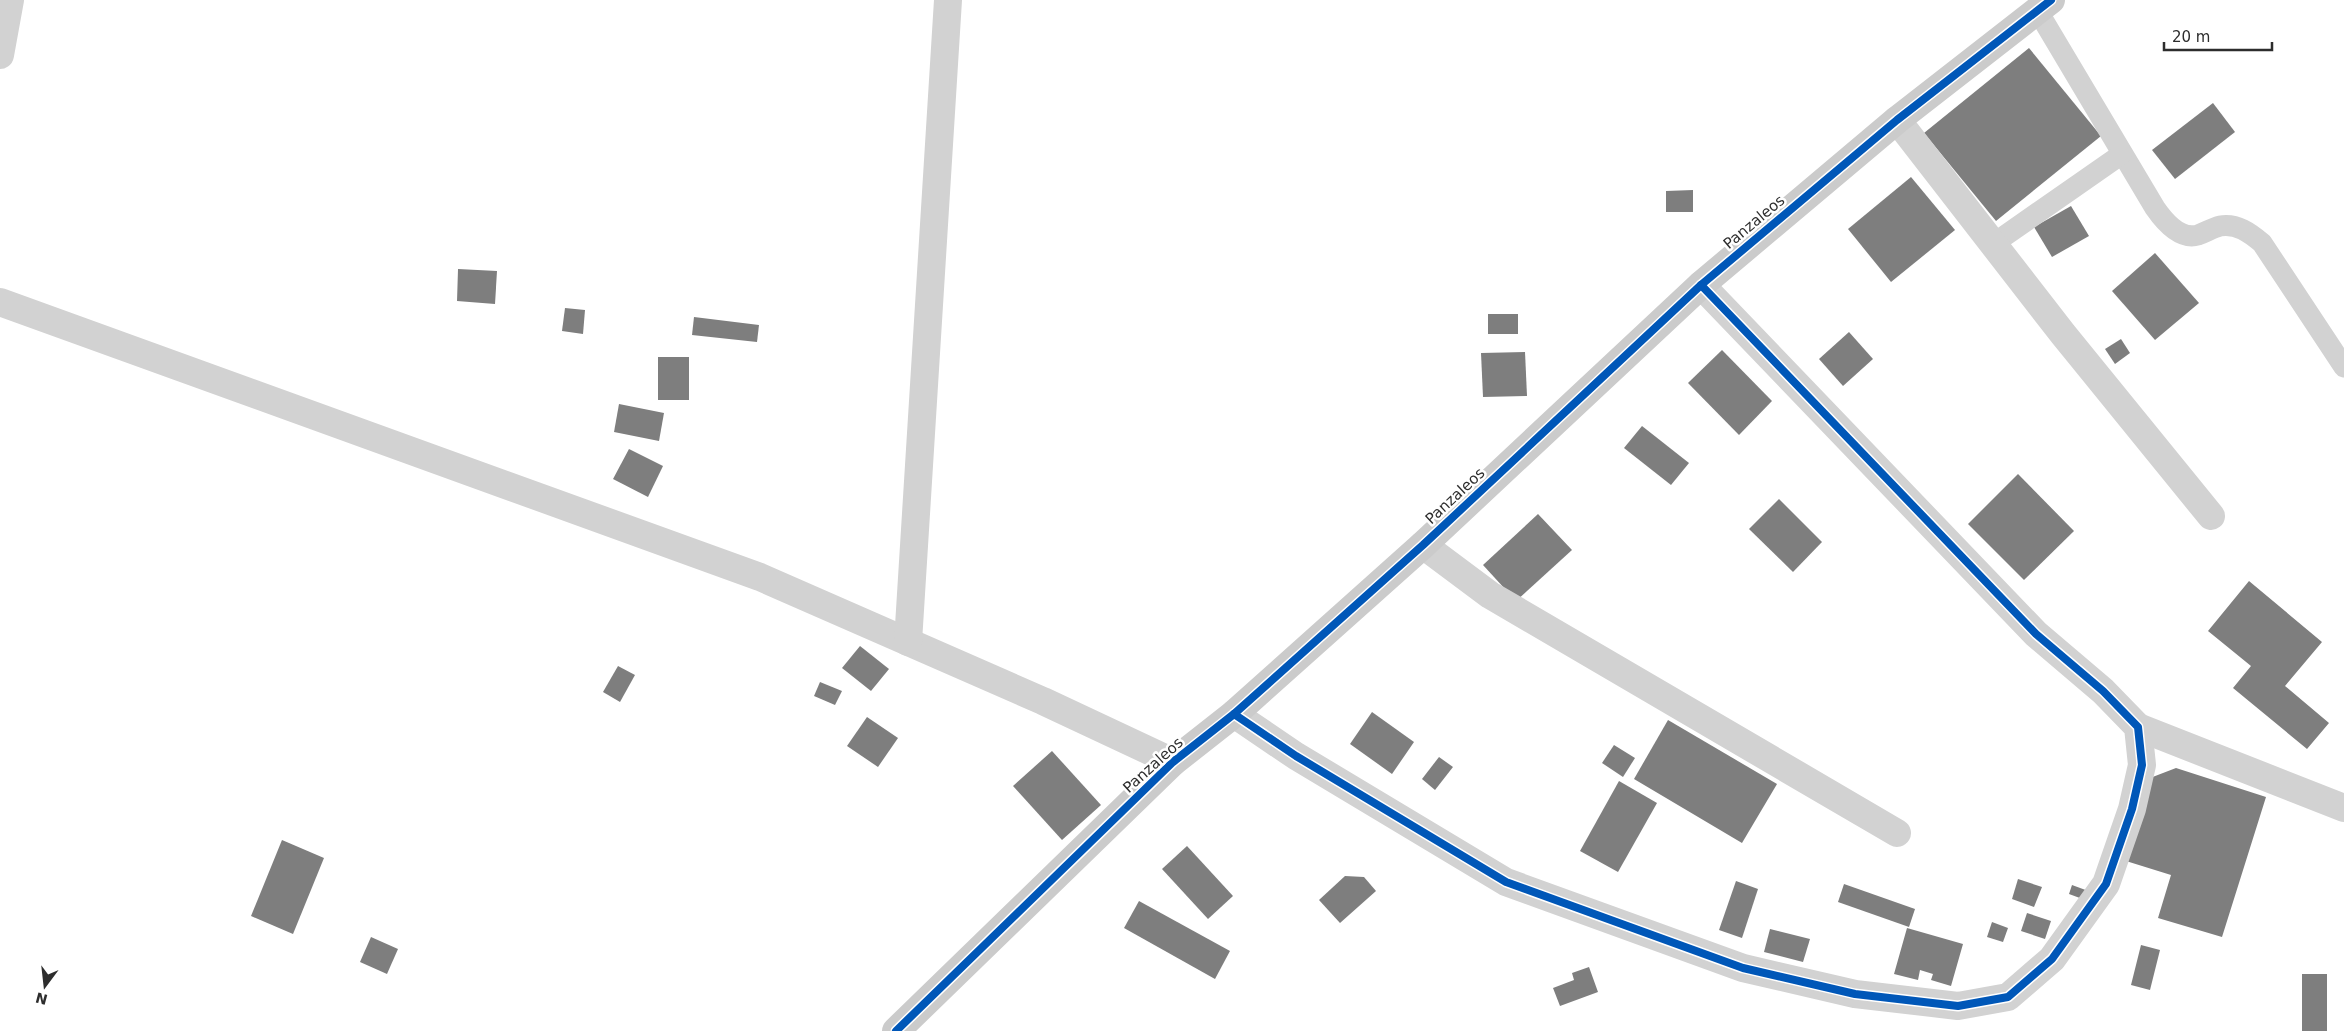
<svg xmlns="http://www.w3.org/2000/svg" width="2344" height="1031" viewBox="0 0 2344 1031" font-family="'DejaVu Sans',sans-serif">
<rect width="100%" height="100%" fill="#fff"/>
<!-- building -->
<g fill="#7e7e7e">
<path d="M 2029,48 L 2101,136 L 1996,221 L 1924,133 Z"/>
<path d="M 2213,103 L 2235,132 L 2175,179 L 2152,150 Z"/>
<path d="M 1911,177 L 1955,230 L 1891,282 L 1848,229 Z"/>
<path d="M 1693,190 L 1693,212 L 1666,212 L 1666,191 Z"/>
<path d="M 2071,206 L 2089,236 L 2052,257 L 2034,227 Z"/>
<path d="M 2155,253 L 2199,303 L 2155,340 L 2112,291 Z"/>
<path d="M 458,269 L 497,271 L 495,304 L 457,301 Z"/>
<path d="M 565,308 L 585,310 L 583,334 L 562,331 Z"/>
<rect x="1488" y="314" width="30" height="20"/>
<path d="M 694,317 L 759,325 L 757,342 L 692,335 Z"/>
<path d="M 1849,332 L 1873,359 L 1843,386 L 1819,359 Z"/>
<path d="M 2121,339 L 2130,353 L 2115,364 L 2105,349 Z"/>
<path d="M 1722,350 L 1772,401 L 1739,435 L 1688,383 Z"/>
<path d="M 1525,352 L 1527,396 L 1483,397 L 1481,353 Z"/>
<rect x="658" y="357" width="31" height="43"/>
<path d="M 619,404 L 664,413 L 659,441 L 614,432 Z"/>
<path d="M 1642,426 L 1689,463 L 1671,485 L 1624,448 Z"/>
<path d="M 629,449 L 663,466 L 648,497 L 613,479 Z"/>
<path d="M 2018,474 L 2074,531 L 2024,580 L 1968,524 Z"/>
<path d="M 1779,499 L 1822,542 L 1793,572 L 1749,529 Z"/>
<path d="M 1538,514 L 1572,550 L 1516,601 L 1483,565 Z"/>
<path d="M 2249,581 L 2322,642 L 2285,686 L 2329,723 L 2307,749 L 2233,688 L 2251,666 L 2208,631 Z"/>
<path d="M 860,646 L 889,669 L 871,691 L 842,668 Z"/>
<path d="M 618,666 L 635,675 L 620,702 L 603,692 Z"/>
<path d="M 820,682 L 842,691 L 835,705 L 814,696 Z"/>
<path d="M 1372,712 L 1414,742 L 1392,774 L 1350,744 Z"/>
<path d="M 867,717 L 898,738 L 878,767 L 847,746 Z"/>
<path d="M 1668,720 L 1777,784 L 1742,843 L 1634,779 Z"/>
<path d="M 1614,745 L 1635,758 L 1623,777 L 1602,763 Z"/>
<path d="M 1052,751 L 1101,805 L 1062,840 L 1013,786 Z"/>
<path d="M 1439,757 L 1453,767 L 1435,790 L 1422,779 Z"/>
<path d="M 2176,768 L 2266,797 L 2222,937 L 2158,918 L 2171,875 L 2126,861 L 2150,778 Z"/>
<path d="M 1619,781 L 1657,803 L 1618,872 L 1580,851 Z"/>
<path d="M 282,840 L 324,858 L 293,934 L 251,916 Z"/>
<path d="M 1187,846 L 1233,896 L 1208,919 L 1162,869 Z"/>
<path d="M 1345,876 L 1364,877 L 1376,891 L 1340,923 L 1319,900 Z"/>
<path d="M 2018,879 L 2042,887 L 2034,907 L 2012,899 Z"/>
<path d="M 1736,881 L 1758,889 L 1742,938 L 1719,930 Z"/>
<path d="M 1844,884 L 1915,909 L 1909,927 L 1838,902 Z"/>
<path d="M 2072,885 L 2091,892 L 2088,901 L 2069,894 Z"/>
<path d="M 1139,901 L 1230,951 L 1215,979 L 1124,928 Z"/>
<path d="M 2027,913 L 2051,921 L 2045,939 L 2021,931 Z"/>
<path d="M 1992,922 L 2008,928 L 2003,942 L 1987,937 Z"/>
<path d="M 1907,928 L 1963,944 L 1951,986 L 1931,980 L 1933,974 L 1920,970 L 1918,980 L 1894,974 Z"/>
<path d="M 1770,929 L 1810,939 L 1803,962 L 1764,952 Z"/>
<path d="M 371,937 L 398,949 L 387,974 L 360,962 Z"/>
<path d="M 2141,945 L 2160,950 L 2150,990 L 2131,985 Z"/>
<path d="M 1589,967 L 1598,992 L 1560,1006 L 1553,988 L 1574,980 L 1572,973 Z"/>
<rect x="2302" y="974" width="25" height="57"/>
</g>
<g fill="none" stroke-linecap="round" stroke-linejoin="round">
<!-- lane -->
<g stroke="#d2d2d2" stroke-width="21">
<path d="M 2037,10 L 2155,208 C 2164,221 2180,240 2198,235 C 2206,232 2213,228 2220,226 C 2237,223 2250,233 2262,243 L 2344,367"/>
<path d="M 1993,244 L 2122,154"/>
</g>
<!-- street -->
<g stroke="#d2d2d2" stroke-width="28">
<path d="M 0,55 L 10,0"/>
<path d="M 1897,120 L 2063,334 L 2211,516"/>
<path d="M 0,302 L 760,577 L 1043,701 L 1173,762"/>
<path d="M 1423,545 L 1490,595 L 1897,833"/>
<path d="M 908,642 L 948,0"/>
<path d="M 1234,714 L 1296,756 L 1506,882 L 1743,968 L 1855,994 L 1958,1006 L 2008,997 L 2052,959 L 2106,884 L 2132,809 L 2142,765 L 2138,727 L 2103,691 L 2036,634 L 1701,285"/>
<path d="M 2138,727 L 2344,808"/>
</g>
<!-- secondary -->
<path stroke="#cbcbcb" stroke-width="28" d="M 896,1031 L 1173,762 L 1234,714 L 1423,545 L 1701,285 L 1897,120 L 2051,0"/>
<!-- cycleway casing -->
<g stroke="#fff" stroke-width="11">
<g id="cycleway">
<path d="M 1234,714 L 1296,756 L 1506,882 L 1743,968 L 1855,994 L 1958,1006 L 2008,997 L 2052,959 L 2106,884 L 2132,809 L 2142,765 L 2138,727 L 2103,691 L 2036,634 L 1701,285"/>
<path d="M 896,1031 L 1173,762 L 1234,714 L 1423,545 L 1701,285 L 1897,120 L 2051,0"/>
</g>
</g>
<!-- cycleway -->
<use href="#cycleway" stroke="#0057b8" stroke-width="8"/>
</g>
<g text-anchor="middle" stroke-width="5" stroke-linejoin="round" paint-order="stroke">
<!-- street labels -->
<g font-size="15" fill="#2d2d2d" stroke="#fff">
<text transform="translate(1754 222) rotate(-40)" y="5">Panzaleos</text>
<text transform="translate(1455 496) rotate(-43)" y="5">Panzaleos</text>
<text transform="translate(1153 765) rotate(-42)" y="5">Panzaleos</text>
</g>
</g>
<!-- north arrow -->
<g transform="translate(45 986) rotate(195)" stroke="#ffffff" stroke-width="4" paint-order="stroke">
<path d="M0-4L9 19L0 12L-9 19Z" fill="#2d2d2d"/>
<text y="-8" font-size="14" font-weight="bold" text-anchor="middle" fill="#2d2d2d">N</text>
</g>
<!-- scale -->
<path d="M2164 42v8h108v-8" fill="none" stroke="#2d2d2d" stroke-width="2.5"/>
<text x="2172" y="42" font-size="15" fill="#2d2d2d" stroke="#ffffff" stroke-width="4" paint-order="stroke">20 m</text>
</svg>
